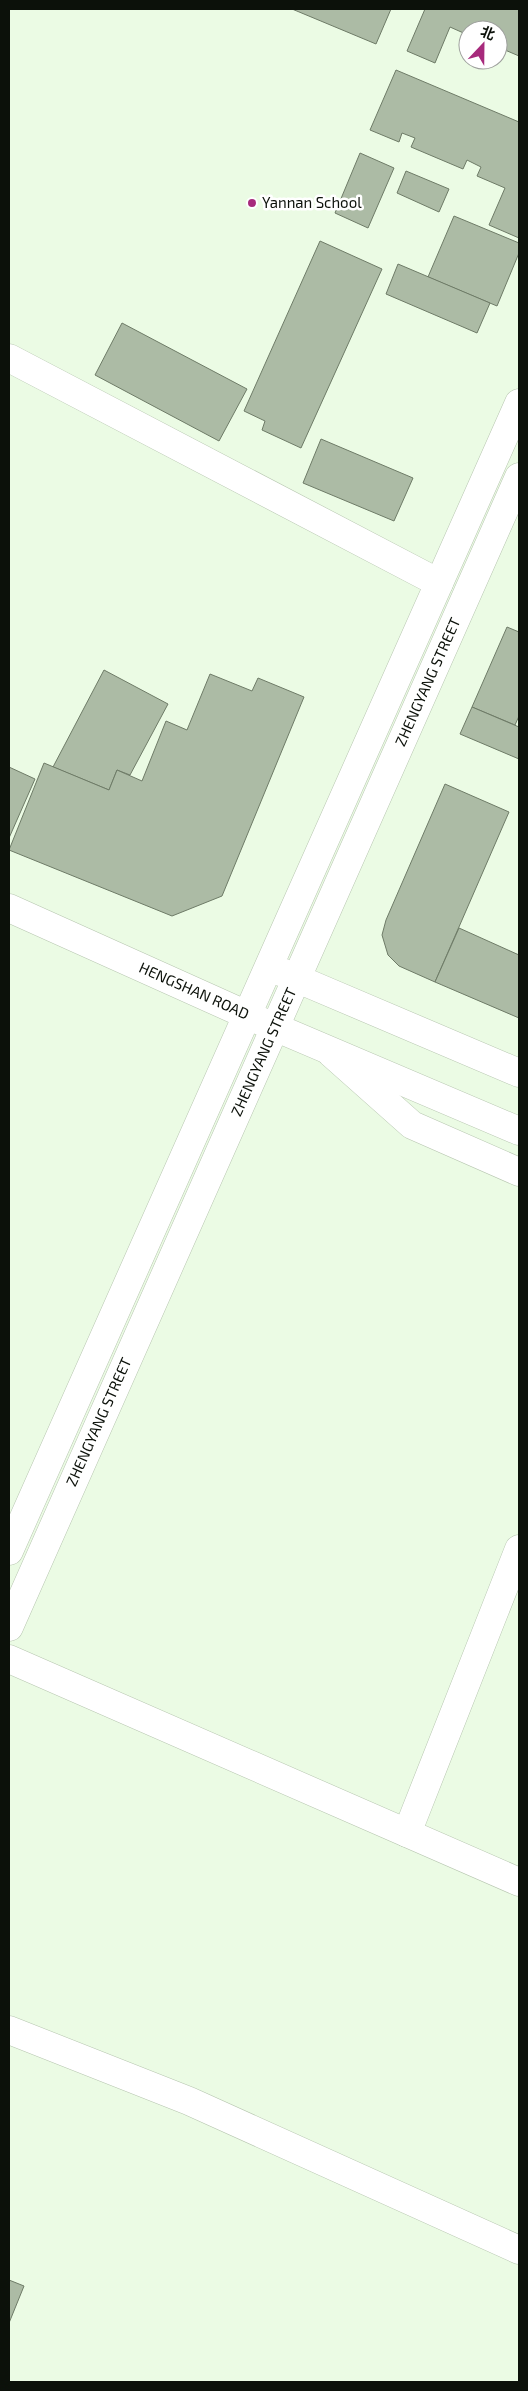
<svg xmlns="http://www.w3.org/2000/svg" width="528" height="2391" viewBox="0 0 528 2391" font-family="'Exo 2','Noto Sans SC',sans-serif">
<rect width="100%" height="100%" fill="#ebfbe4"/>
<!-- building -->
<g fill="#acbba5" stroke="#6e7b67">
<path d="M 292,9 L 391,9 L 376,44 Z"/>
<path d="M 425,9 L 519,9 L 519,56 L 498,47 L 498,30 L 468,30 L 468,35 L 450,27 L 435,63 L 407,51 Z"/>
<path d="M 396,70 L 519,122 L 519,238 L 489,225 L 505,188 L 477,176 L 481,167 L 467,160 L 463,169 L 411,147 L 415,138 L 402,133 L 399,142 L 370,130 Z"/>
<path d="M 360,153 L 394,168 L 368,228 L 335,213 Z"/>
<path d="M 406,171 L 449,189 L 439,212 L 397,193 Z"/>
<path d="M 454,216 L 519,243 L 519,253 L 497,306 L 428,277 Z"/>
<path d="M 320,241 L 382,269 L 301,448 L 262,430 L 265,421 L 244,411 Z"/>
<path d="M 398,264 L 490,303 L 477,333 L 386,294 Z"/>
<path d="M 122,323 L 247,389 L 219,441 L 95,375 Z"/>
<path d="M 321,439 L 413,478 L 394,521 L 303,483 Z"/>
<path d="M 507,627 L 519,632 L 519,716 L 515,725 L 472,707 Z"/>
<path d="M 104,670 L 168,704 L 130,775 L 117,770 L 109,790 L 53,767 Z"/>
<path d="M 210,674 L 252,691 L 258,678 L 304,697 L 222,896 L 172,916 L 9,850 L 44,763 L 109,790 L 117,770 L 142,781 L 166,721 L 187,730 Z"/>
<path d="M 472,707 L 519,727 L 519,759 L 460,734 Z"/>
<path d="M 9,767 L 35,779 L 9,838 Z"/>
<path d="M 445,784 L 509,812 L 435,982 L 399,966 L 388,955 L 382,935 L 386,920 Z"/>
<path d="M 459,928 L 519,955 L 519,1018 L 435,982 Z"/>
<path d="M 9,2280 L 24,2286 L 9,2323 Z"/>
</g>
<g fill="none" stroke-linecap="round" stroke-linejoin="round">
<!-- minor casing -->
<g stroke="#b7c6b0" stroke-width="29">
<g id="minor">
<path d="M 9,358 L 439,583"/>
<path d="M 331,1053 L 412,1125 L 519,1172"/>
<path d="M 407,1833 L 519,1549"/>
<path d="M 9,2030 L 189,2101 L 519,2250"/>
</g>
</g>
<!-- tertiary casing -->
<g stroke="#b7c6b0" stroke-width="29">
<g id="tertiary">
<path d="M 9,908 L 247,1015"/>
<path d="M 9,1659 L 519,1882"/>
</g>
</g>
<!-- secondary casing -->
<g stroke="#b7c6b0" stroke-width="29">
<g id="secondary">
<path d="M 279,971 L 519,1073"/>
<path d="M 258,1020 L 519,1131"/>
<path d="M 9,1551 L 519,403"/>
<path d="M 9,1627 L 519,477"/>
</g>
</g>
<!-- minor -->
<use href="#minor" stroke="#fff" stroke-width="28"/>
<!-- tertiary -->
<use href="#tertiary" stroke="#fff" stroke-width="28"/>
<!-- secondary -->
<use href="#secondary" stroke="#fff" stroke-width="28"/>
</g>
<!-- markers -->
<circle fill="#a72a7c" stroke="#fff" stroke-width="2" cx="252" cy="203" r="5"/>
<g text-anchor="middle" stroke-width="5" stroke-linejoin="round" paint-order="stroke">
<!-- poi labels -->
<g font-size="15" fill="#0c110a" stroke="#fff" text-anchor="start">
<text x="262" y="208">Yannan School</text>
</g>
<!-- street labels -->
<g font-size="15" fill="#0c110a" stroke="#fff">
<text transform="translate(428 682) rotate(-66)" y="5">ZHENGYANG STREET</text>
<text transform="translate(194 991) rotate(24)" y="5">HENGSHAN ROAD</text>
<text transform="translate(264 1052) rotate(-66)" y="5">ZHENGYANG STREET</text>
<text transform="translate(99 1422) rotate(-66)" y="5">ZHENGYANG STREET</text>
</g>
</g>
<!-- border -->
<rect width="528" height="2391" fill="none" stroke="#0c110a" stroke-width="20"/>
<!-- north arrow -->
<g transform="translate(483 45) rotate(22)"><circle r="24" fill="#ffffff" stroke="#9ea09d"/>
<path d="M0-4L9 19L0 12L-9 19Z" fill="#a72a7c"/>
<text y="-8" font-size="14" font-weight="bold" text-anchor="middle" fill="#0c110a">北</text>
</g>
</svg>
